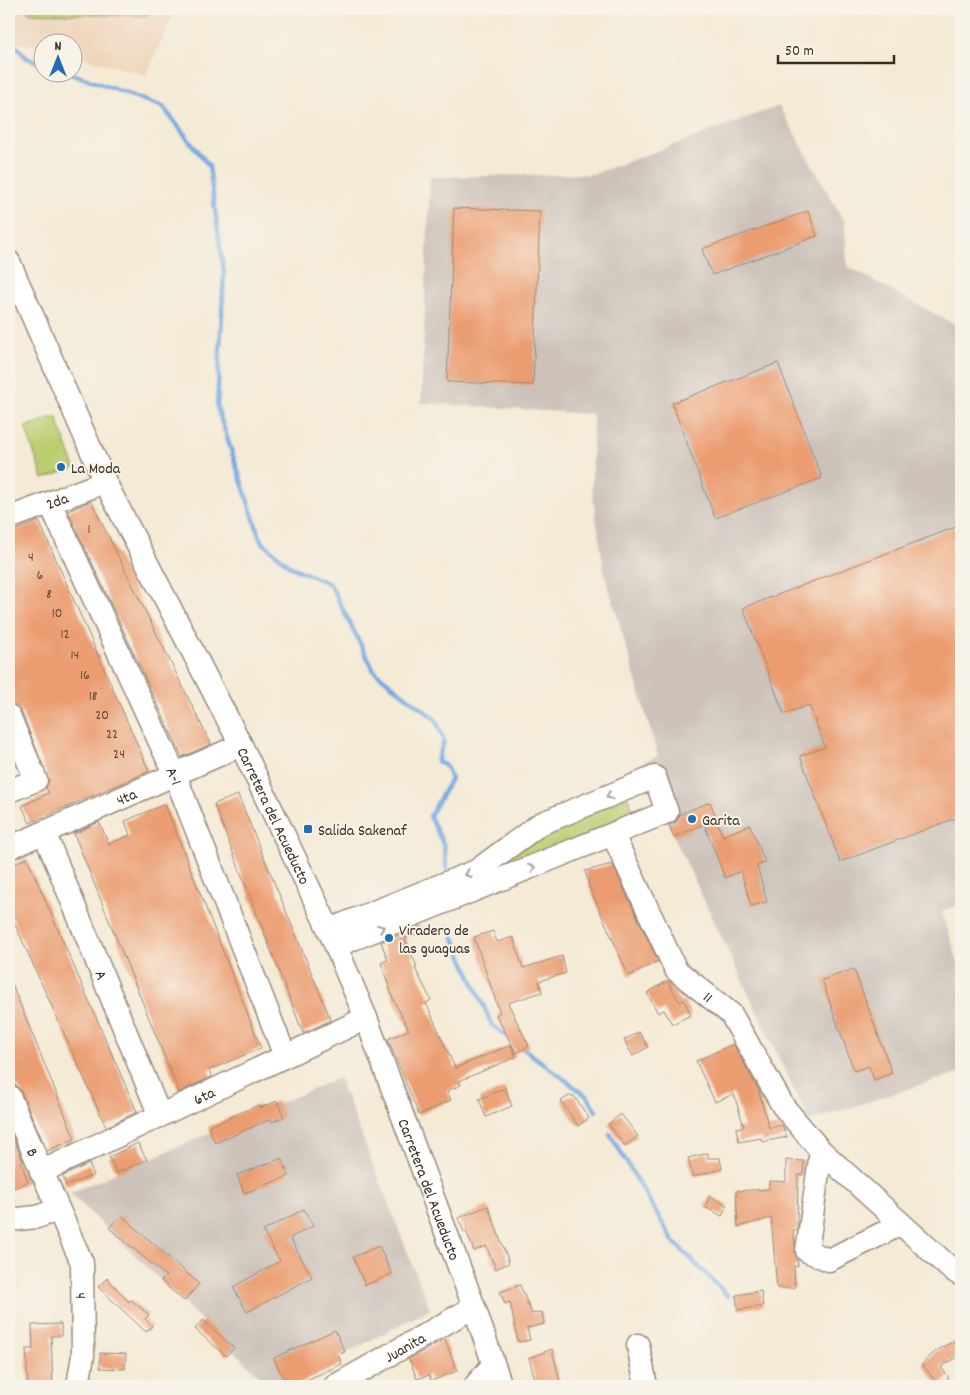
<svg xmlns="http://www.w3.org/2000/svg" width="970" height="1395" viewBox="0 0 970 1395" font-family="Dekko,sans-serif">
<rect width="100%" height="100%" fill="#f7f3e8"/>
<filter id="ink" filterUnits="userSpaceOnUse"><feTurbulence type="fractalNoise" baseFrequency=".02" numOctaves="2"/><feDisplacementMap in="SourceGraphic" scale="10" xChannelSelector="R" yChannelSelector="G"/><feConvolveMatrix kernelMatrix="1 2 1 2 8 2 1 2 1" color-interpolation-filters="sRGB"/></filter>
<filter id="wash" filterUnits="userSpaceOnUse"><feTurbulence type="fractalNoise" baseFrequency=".0096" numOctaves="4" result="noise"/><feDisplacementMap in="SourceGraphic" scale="20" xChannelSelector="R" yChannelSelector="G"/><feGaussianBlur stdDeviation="1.12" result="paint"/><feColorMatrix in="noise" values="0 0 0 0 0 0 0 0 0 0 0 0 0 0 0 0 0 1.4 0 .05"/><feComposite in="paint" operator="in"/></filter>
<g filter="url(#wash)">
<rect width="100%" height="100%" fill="#f4ead5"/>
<!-- built -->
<path fill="#eed6bb" d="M 9,9 L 176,9 L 146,75 L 73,55 L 72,42 L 42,42 L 42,48 L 23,43 L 9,44 Z"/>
<!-- industrial -->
<g fill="#ccc2b9">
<path d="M 779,106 L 845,223 L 847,266 L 961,328 L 961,904 L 942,912 L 961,972 L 961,1072 L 809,1121 L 674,837 L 643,762 L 658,756 L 604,571 L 592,490 L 593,414 L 421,403 L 430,177 L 594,174 Z"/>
<path d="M 339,1078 L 430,1309 L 284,1386 L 270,1386 L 70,1193 Z"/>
</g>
<!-- green -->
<g fill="#bccd6f" stroke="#7c7c46">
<path d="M 27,9 L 151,9 L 147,16 L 29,13 Z"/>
<path d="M 56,416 L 75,468 L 43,479 L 25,427 Z"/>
<path d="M 628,797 L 637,819 L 500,868 L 500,864 L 546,829 Z"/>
</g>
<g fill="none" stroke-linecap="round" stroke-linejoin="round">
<!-- stream -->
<g stroke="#76a8e2" stroke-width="4.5">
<path d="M 9,39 L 27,58 L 42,64"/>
<path d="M 67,72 L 163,107 L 209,166 L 224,273 L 217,407 L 261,541 L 291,567 L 330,584 L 374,671 L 436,720 L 444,741 L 437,761 L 446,766 L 451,779 L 430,816 L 444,846 L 447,869"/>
<path d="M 449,927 L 492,1025 L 512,1040"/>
<path d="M 520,1046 L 588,1097 L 596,1111"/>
<path d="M 610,1134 L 673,1241 L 728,1296"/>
</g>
</g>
<g id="blocks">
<!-- building -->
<g fill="#eb9d71">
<path d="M 454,208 L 540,211 L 533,385 L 447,382 Z"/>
<path d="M 808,211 L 817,236 L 712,275 L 702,249 Z"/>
<path d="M 778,363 L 822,478 L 715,518 L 672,403 Z"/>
<path d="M 91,501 L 211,744 L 182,757 L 68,511 Z"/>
<path d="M 39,521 L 149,771 L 30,823 L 22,806 L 49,793 L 46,788 L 49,781 L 21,711 L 9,701 L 9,533 Z"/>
<path d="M 961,525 L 961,816 L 840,862 L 800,756 L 825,747 L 809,705 L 784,714 L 743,608 Z"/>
<path d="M 238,795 L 331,1020 L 303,1033 L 214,804 Z"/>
<path d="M 710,802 L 723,836 L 750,825 L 765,862 L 757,866 L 767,902 L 751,906 L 741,871 L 725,878 L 704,824 L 674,837 L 669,825 L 677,821 L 680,814 Z"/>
<path d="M 165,804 L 261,1048 L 209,1070 L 212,1077 L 179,1092 L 74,834 L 99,822 L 109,844 L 130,835 L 125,821 Z"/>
<path d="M 27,858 L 137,1112 L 106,1127 L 9,911 L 9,866 Z"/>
<path d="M 612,864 L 658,961 L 629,976 L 590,889 L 585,871 Z"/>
<path d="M 422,926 L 424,931 L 405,938 L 417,967 L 415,968 L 431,1000 L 426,1003 L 455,1068 L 511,1045 L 516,1057 L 459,1081 L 461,1085 L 447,1091 L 451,1100 L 419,1115 L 388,1039 L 409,1030 L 394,1001 L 381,963 L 388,960 L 381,942 Z"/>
<path d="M 493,931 L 497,942 L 513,937 L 523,968 L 562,956 L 566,973 L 539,981 L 542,992 L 508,1003 L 529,1046 L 516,1053 L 496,1015 L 500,1013 L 474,937 Z"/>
<path d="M 854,969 L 892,1073 L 874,1080 L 869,1066 L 854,1071 L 822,980 Z"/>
<path d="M 9,977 L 75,1139 L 47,1151 L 21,1091 L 16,1085 L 9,1083 Z"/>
<path d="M 667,981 L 680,1002 L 684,1000 L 691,1015 L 672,1024 L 664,1010 L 658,1013 L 647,993 Z"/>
<path d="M 639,1032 L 648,1047 L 633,1056 L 624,1040 Z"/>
<path d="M 733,1044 L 758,1089 L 769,1128 L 782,1125 L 787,1137 L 762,1142 L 761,1138 L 739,1142 L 736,1128 L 744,1127 L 734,1094 L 715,1102 L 696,1061 Z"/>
<path d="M 505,1088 L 512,1106 L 486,1117 L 479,1099 Z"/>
<path d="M 569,1096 L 574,1096 L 589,1118 L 578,1126 L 561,1101 Z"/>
<path d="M 277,1101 L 284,1117 L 272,1122 L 271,1119 L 215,1143 L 208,1127 L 258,1105 L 260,1108 Z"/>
<path d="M 621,1114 L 638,1136 L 625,1146 L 608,1124 Z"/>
<path d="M 9,1128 L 23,1161 L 21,1162 L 28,1182 L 9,1190 Z"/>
<path d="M 138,1143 L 147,1160 L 117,1173 L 109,1157 Z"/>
<path d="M 708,1153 L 708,1158 L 720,1158 L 722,1169 L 693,1177 L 688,1158 Z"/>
<path d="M 282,1158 L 289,1176 L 244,1193 L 237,1175 Z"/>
<path d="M 786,1160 L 804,1161 L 803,1175 L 798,1175 L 797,1229 L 793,1230 L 798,1266 L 794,1266 L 795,1288 L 777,1288 L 771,1218 L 738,1227 L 736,1191 L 769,1189 L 769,1181 L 786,1182 Z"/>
<path d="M 89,1164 L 94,1175 L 66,1186 L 63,1176 Z"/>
<path d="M 710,1196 L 727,1205 L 722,1216 L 705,1207 Z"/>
<path d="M 488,1206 L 509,1263 L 496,1269 L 486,1246 L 474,1251 L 466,1231 L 464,1232 L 458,1218 Z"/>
<path d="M 304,1209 L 313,1226 L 290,1238 L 312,1277 L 247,1312 L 233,1287 L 280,1261 L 263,1231 Z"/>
<path d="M 121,1215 L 199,1284 L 184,1301 L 161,1281 L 166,1276 L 109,1228 Z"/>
<path d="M 379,1246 L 392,1274 L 365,1285 L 353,1257 Z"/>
<path d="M 107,1278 L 129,1302 L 131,1300 L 149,1315 L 145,1319 L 152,1326 L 146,1332 L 98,1287 Z"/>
<path d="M 520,1285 L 532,1314 L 542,1312 L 544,1324 L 527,1328 L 530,1340 L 518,1342 L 510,1302 L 505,1304 L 500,1292 Z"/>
<path d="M 761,1291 L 763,1306 L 738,1310 L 736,1295 Z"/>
<path d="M 203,1320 L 234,1348 L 226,1356 L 195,1329 Z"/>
<path d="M 61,1324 L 61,1336 L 51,1336 L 53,1386 L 28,1386 L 26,1349 L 33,1349 L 32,1325 Z"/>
<path d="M 335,1330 L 345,1352 L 338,1355 L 342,1364 L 293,1386 L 287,1386 L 274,1358 Z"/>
<path d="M 961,1337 L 961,1355 L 941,1367 L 949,1378 L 939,1386 L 922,1364 L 936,1351 Z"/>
<path d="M 445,1339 L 457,1371 L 431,1381 L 429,1375 L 417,1379 L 409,1359 Z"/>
<path d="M 552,1349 L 561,1386 L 537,1386 L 529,1358 Z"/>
<path d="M 100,1353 L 126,1354 L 125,1369 L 100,1368 Z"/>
</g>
</g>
</g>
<g filter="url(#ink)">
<use href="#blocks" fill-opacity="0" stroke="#988a7a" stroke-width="1"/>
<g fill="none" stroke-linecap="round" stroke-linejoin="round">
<!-- minor casing -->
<g stroke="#988a7a" stroke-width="25">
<g id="minor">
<path id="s1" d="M 9,262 L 105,482 L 241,745 L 329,930 L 366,1018 L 474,1307 L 501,1386"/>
<path id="s2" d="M 50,503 L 175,775 L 285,1056"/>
<path id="s3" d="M 9,518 L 105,482"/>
<path d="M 9,716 L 36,780 L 9,791"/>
<path id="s4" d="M 44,832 L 160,1116"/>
<path id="s5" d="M 613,835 L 676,970 L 731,1014 L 783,1106 L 821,1151 L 951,1269 L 961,1275"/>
<path id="s6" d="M 9,848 L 241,745"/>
<path d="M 329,930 L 476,871 L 540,824 L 655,777 L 667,812 L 336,946"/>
<path id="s7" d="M 9,1096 L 82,1263 L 83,1355 L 78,1386"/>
<path d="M 821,1151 L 807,1251 L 829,1260 L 901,1224"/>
<path id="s8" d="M 41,1172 L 366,1018"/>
<path d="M 9,1220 L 37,1217 L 57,1210"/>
<path d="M 638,1345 L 646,1386"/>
<path id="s9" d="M 335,1386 L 474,1307"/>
<path d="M 475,1386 L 493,1365"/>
</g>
</g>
<!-- minor -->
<use href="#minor" stroke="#fff" stroke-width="22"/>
</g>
<!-- one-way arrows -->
<defs><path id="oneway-chevron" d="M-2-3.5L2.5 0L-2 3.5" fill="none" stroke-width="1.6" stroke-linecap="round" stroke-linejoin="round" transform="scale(1.25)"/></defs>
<g stroke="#a79f9a">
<use href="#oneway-chevron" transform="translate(609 796) rotate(158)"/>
<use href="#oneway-chevron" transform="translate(532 868) rotate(-22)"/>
<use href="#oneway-chevron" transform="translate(468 874) rotate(157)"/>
<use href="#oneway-chevron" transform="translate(381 928) rotate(-22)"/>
</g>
</g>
<!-- markers -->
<g fill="#1f6fb2" stroke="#f7f3e8" stroke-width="2">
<circle cx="61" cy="467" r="5"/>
<circle cx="692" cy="819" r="5"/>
<rect x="303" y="824" width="10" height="10" rx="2.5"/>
<circle cx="389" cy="938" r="5"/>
</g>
<g text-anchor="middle" stroke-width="4" stroke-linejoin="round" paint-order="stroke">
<!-- number labels -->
<g font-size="14" fill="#674733">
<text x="89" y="533">1</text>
<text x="31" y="561">4</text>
<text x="40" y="579">6</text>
<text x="49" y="598">8</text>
<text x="57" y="617">10</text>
<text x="65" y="638">12</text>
<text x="75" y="659">14</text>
<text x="85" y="679">16</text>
<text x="93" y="700">18</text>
<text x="102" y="719">20</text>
<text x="112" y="738">22</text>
<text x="119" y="758">24</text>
</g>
<!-- poi labels -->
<g font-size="16" fill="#3b2a1e" stroke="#f7f3e8" text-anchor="start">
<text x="71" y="473">La Moda</text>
<text x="702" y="825">Garita</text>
<text x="318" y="835">Salida Sakenaf</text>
<text x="399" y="935">Viradero de<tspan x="399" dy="18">las guaguas</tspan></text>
</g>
<!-- street labels -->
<g font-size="16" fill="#3b2a1e" stroke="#f7f3e8">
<text dy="6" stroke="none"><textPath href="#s3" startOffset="51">2da</textPath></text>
<text dy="6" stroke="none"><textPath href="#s2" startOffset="300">A-1</textPath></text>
<text dy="6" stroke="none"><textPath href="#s6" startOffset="128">4ta</textPath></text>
<text dy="6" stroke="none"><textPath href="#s1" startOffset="614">Carretera del Acueducto</textPath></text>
<text dy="6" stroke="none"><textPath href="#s4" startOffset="154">A</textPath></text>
<text dy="6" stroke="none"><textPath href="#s5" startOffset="191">11</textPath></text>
<text dy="6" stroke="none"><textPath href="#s8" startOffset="180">6ta</textPath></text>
<text dy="6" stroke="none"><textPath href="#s7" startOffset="61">B</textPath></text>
<text dy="6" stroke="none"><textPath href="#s1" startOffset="1019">Carretera del Acueducto</textPath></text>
<text dy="6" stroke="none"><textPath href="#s7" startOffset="215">4</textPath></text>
<text dy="6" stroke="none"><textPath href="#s9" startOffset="80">Juanita</textPath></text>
</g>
</g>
<!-- margin -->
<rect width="970" height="1395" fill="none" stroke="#f7f3e8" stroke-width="30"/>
<!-- north arrow -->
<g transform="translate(58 58)"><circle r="24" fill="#f7f3e8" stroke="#aca397"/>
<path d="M0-4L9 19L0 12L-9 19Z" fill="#1f6fb2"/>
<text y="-8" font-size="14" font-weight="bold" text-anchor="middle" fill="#3b2a1e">N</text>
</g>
<!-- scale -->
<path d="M778 55v8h116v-8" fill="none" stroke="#3b2a1e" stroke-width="2.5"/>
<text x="785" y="55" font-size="15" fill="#3b2a1e" stroke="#f7f3e8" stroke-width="4" paint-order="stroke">50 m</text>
</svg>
